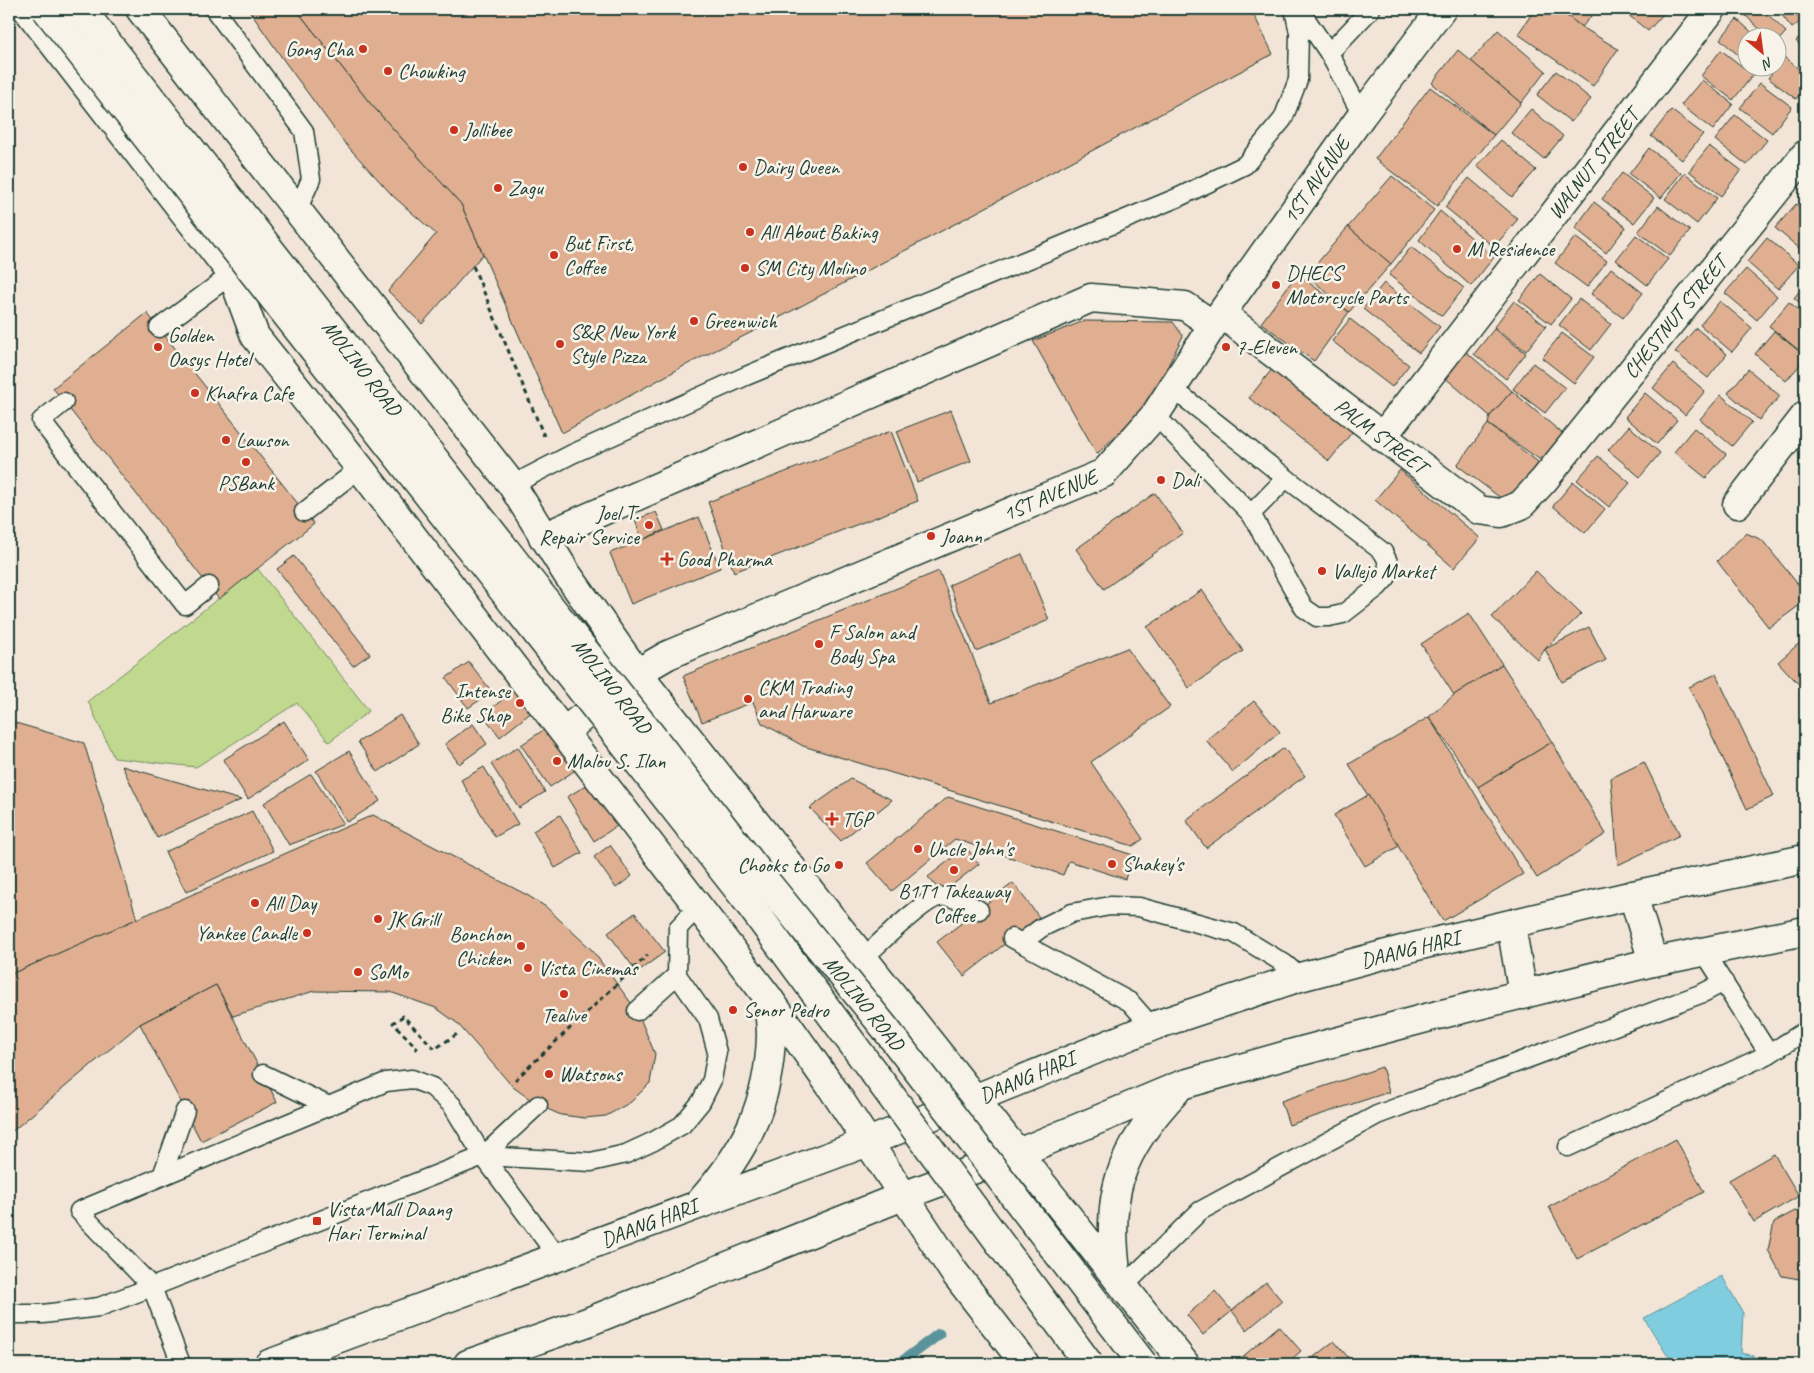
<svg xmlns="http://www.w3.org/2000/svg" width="1814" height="1373" viewBox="0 0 1814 1373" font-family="Caveat,sans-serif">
<rect width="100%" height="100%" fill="#f2e5d7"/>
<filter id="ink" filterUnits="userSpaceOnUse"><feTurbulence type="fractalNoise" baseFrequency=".02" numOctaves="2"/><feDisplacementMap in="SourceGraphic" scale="10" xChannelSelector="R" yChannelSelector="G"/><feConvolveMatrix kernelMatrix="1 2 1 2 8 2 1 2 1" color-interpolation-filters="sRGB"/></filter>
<g filter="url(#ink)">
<!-- green -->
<path fill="#c1d98f" stroke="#708b62" d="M 257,568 L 369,711 L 329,742 L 297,703 L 196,767 L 114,758 L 88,701 Z"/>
<!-- water -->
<path fill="#81cde0" stroke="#5a939b" d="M 1722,1276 L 1743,1313 L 1741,1353 L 1753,1356 L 1764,1364 L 1681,1364 L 1667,1355 L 1644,1318 Z"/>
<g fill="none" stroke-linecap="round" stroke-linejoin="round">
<!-- stream -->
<path stroke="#5a939b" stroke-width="11" d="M 899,1364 L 939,1334"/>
</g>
<!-- building -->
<g fill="#e0af91" stroke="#1f3d34">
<path d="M 248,9 L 296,9 L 370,103 L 461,204 L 483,254 L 422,324 L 388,291 L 436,234 L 393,196 L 343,141 L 285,62 Z"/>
<path d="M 296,9 L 1251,9 L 1273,54 L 758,329 L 684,366 L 562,433 L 461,204 L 370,103 Z"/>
<path d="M 1535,9 L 1558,9 L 1582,27 L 1618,49 L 1593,86 L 1518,34 Z"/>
<path d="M 1558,9 L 1597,9 L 1582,27 Z"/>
<path d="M 1621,9 L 1659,9 L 1664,13 L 1648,31 Z"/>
<path d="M 1747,9 L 1762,9 L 1786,32 L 1776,43 L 1776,38 L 1769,38 L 1743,13 Z"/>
<path d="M 1777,9 L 1803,9 L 1805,11 L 1805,18 L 1792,28 Z"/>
<path d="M 1737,19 L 1758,38 L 1746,38 L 1746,62 L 1720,39 Z"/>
<path d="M 1498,30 L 1546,71 L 1521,103 L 1471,61 Z"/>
<path d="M 1805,33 L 1805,51 L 1796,41 Z"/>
<path d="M 1458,50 L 1521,103 L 1494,135 L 1432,83 Z"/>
<path d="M 1721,50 L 1753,75 L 1733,100 L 1701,76 Z"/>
<path d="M 1784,57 L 1805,74 L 1805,87 L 1796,99 L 1768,78 Z"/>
<path d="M 1556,71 L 1591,99 L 1571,122 L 1537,95 Z"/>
<path d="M 1702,80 L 1733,104 L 1713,130 L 1681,105 Z"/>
<path d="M 1760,83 L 1792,107 L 1772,133 L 1740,108 Z"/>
<path d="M 1430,87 L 1494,135 L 1437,206 L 1375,159 Z"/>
<path d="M 1531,109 L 1563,136 L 1544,159 L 1511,133 Z"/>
<path d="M 1671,110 L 1703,134 L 1682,160 L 1651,136 Z"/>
<path d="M 1735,115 L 1767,140 L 1747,165 L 1715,140 Z"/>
<path d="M 1501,140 L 1536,170 L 1512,197 L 1477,166 Z"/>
<path d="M 1709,146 L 1741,170 L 1721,196 L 1689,171 Z"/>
<path d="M 1649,148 L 1681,173 L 1661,198 L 1629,174 Z"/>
<path d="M 1622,173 L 1654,198 L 1634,223 L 1602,199 Z"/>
<path d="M 1685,173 L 1717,198 L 1697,224 L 1665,199 Z"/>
<path d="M 1392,176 L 1434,210 L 1391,264 L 1348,227 Z"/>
<path d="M 1469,178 L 1518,219 L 1494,247 L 1445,207 Z"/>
<path d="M 1594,202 L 1626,227 L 1606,253 L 1575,228 Z"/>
<path d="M 1796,204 L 1805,212 L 1805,253 L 1775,228 Z"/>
<path d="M 1658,206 L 1690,231 L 1670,256 L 1638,232 Z"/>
<path d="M 1440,211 L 1494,257 L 1471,286 L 1419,240 Z"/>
<path d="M 1348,227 L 1391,264 L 1349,312 L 1307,275 Z"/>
<path d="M 1636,235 L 1668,259 L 1647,285 L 1616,260 Z"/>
<path d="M 1575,237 L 1607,261 L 1587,287 L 1555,263 Z"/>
<path d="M 1767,238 L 1799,265 L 1778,289 L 1747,262 Z"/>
<path d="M 1411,247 L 1464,288 L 1442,316 L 1389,275 Z"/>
<path d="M 1611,268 L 1643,293 L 1623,318 L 1591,294 Z"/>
<path d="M 1746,269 L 1777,296 L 1757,320 L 1725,293 Z"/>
<path d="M 1297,274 L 1349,312 L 1314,361 L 1261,323 Z"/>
<path d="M 1540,274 L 1571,299 L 1551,324 L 1519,300 Z"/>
<path d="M 1384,283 L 1440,327 L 1419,353 L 1363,309 Z"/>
<path d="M 1805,284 L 1805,307 L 1794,298 Z"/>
<path d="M 1579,299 L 1611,324 L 1591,350 L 1559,325 Z"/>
<path d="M 1514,301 L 1546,326 L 1526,351 L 1494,327 Z"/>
<path d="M 1720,301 L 1752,328 L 1732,352 L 1700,325 Z"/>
<path d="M 1789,302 L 1805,315 L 1805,347 L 1801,352 L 1769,326 Z"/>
<path d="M 147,313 L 314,524 L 219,599 L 53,388 Z"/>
<path d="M 1350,319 L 1409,365 L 1392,387 L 1332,341 Z"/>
<path d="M 1084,321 L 1173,322 L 1183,336 L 1149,403 L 1097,454 L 1033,341 Z"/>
<path d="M 1696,328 L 1727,354 L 1708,378 L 1675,352 Z"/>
<path d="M 1494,329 L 1526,353 L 1506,379 L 1474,354 Z"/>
<path d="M 1774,331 L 1805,356 L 1805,359 L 1786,381 L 1755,354 Z"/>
<path d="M 1562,333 L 1594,357 L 1574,383 L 1542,358 Z"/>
<path d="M 1465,351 L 1512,391 L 1490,416 L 1443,376 Z"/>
<path d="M 1533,363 L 1565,388 L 1545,413 L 1513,389 Z"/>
<path d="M 1673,364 L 1705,391 L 1685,415 L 1653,388 Z"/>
<path d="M 1273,368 L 1353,431 L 1329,461 L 1249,398 Z"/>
<path d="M 1748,369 L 1780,396 L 1759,420 L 1728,393 Z"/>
<path d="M 1512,391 L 1563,434 L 1542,461 L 1488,424 L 1490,416 Z"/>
<path d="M 1645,393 L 1677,420 L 1657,444 L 1625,417 Z"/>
<path d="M 1721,395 L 1752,422 L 1732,446 L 1700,419 Z"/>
<path d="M 951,410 L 971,461 L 917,482 L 897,431 Z"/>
<path d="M 1488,424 L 1542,465 L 1510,505 L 1457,465 Z"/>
<path d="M 1629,426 L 1660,453 L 1640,477 L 1608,450 Z"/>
<path d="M 1694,428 L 1726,454 L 1706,478 L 1674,452 Z"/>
<path d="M 891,431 L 918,501 L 734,572 L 708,502 Z"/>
<path d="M 1598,456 L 1630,483 L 1609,507 L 1577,480 Z"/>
<path d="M 1400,470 L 1480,538 L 1454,568 L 1375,500 Z"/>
<path d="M 1573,482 L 1605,509 L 1585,533 L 1553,506 Z"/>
<path d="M 1155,493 L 1183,533 L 1104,589 L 1076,549 Z"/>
<path d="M 656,512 L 664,530 L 642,540 L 635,520 Z"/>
<path d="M 699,517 L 720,568 L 631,604 L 610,553 Z"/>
<path d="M 1746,533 L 1762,540 L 1805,593 L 1805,601 L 1769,628 L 1717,561 Z"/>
<path d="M 1022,554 L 1049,620 L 976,651 L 949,585 Z"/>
<path d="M 294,556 L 370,654 L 353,666 L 277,569 Z"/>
<path d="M 939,571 L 991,703 L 1127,648 L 1170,707 L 1091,762 L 1143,839 L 1133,846 L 803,746 L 762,723 L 753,702 L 702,722 L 683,676 Z"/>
<path d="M 1536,571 L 1581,614 L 1545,649 L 1538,660 L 1492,617 Z"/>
<path d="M 1202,590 L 1243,651 L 1189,688 L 1147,627 Z"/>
<path d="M 1469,613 L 1502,664 L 1454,695 L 1421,644 Z"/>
<path d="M 1589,627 L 1606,660 L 1562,682 L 1545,649 Z"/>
<path d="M 1805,638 L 1805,691 L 1778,662 Z"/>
<path d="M 469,662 L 492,692 L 468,708 L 446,678 Z"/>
<path d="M 1502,664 L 1552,742 L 1478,787 L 1429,717 L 1454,695 Z"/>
<path d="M 1716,674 L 1774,796 L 1747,809 L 1689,687 Z"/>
<path d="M 516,689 L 533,711 L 500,737 L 483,715 Z"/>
<path d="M 1254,701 L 1280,732 L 1233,772 L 1206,740 Z"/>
<path d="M 400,715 L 419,744 L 378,772 L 358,742 Z"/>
<path d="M 1429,717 L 1523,874 L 1443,921 L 1349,764 Z"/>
<path d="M 9,721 L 84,743 L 137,919 L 9,975 Z"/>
<path d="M 284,721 L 309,760 L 248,799 L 223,760 Z"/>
<path d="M 473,724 L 487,744 L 459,764 L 445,744 Z"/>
<path d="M 551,725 L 580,767 L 550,787 L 521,745 Z"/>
<path d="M 1552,742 L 1606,834 L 1537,878 L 1478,787 Z"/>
<path d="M 518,747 L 545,792 L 519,808 L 491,764 Z"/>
<path d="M 1284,748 L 1305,776 L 1206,848 L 1186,820 Z"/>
<path d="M 349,751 L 380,801 L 347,822 L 316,771 Z"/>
<path d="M 1644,762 L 1680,835 L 1618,865 L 1611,778 Z"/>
<path d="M 122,766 L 241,800 L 157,838 Z"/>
<path d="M 484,767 L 518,824 L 495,837 L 461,780 Z"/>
<path d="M 311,774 L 344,824 L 289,845 L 264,803 Z"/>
<path d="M 851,779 L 892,800 L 841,841 L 810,808 Z"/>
<path d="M 590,783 L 617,826 L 594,841 L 567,797 Z"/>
<path d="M 1368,795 L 1399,846 L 1365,866 L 1334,815 Z"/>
<path d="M 948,797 L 1133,855 L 1125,879 L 1069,861 L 1063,875 L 955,839 L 892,891 L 867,863 Z"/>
<path d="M 252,811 L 273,851 L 186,892 L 165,852 Z"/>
<path d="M 373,815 L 527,895 L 546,907 L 592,950 L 637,1011 L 655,1054 L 650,1083 L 631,1102 L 606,1116 L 585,1118 L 561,1115 L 538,1105 L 513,1087 L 457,1023 L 436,1008 L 390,992 L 314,991 L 233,1016 L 216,985 L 140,1024 L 9,1134 L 9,975 Z"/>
<path d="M 560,815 L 582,853 L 555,868 L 533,831 Z"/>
<path d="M 610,845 L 632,876 L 616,888 L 594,857 Z"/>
<path d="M 966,847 L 979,864 L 942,893 L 928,877 Z"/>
<path d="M 1013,883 L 1039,917 L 964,976 L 937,942 Z"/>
<path d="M 635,913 L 665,952 L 637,972 L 608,933 Z"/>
<path d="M 216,985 L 277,1102 L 201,1141 L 140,1024 Z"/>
<path d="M 1382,1067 L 1389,1092 L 1289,1125 L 1281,1101 Z"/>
<path d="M 1676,1139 L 1704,1192 L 1577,1259 L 1549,1207 Z"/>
<path d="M 1774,1154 L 1799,1196 L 1754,1222 L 1729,1180 Z"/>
<path d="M 1795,1211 L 1805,1214 L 1805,1280 L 1782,1276 L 1768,1250 L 1774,1222 Z"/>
<path d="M 1266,1282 L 1282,1301 L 1247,1330 L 1232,1311 Z"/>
<path d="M 1215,1291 L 1232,1311 L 1203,1335 L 1187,1315 Z"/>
<path d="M 1279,1326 L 1301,1351 L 1286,1364 L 1234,1364 Z"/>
<path d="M 1334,1341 L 1354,1364 L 1305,1364 Z"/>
</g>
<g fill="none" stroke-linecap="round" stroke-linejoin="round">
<!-- service casing -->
<g stroke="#1f3d34" stroke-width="21">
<g id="service">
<path d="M 214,9 L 304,131 L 311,179 L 297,211"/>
<path d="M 1299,9 L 1329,53 L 1362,115"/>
<path d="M 1329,53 L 1371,9"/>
<path d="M 159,328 L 232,274"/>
<path d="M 64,402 L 41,421 L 185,605 L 209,586"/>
<path d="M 1155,415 L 1251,514 L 1304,608 L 1317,617 L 1329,617 L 1343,614 L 1378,587 L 1387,577 L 1388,562 L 1383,552 L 1286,478 L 1172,388"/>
<path d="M 512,485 L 572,454 L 746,376 L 1179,197 L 1245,165 L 1283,119 L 1298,80 L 1299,33 L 1294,9"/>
<path d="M 304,512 L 360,468"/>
<path d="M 1251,514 L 1286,478"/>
<path d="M 1012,938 L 1130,1002 L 1152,1027"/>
<path d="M 1021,943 L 1041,928 L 1072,913 L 1110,906 L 1139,907 L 1234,933 L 1285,964 L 1300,977"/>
<path d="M 1704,952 L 1769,1054"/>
<path d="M 863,958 C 878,945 923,900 939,897 C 954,895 967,904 979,910"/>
<path d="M 637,1011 L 677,975"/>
<path d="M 263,1074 L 329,1106"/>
<path d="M 1568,1147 L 1769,1054 L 1805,1031"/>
<path d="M 483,1156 L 591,1162 L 626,1154 L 654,1141 L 682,1125 L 701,1102 L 712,1080 L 717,1052 L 708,1019 L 677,975 L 678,928 L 699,906"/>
<path d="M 162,1176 L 185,1111"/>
<path d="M 1124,1286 L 1200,1211 L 1377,1115 L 1703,993 L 1724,982"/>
<path d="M 9,1314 L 43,1314 L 99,1307 L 152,1287 L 483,1156 L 538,1105"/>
<path d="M 181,1364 L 152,1287 L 79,1211 L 386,1082 L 412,1079 L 432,1087 L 452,1105 L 483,1156 L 558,1257"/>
</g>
</g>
<!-- minor casing -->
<g stroke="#1f3d34" stroke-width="31">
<g id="minor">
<path d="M 1222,314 L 1479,510 L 1501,513 L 1521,505 L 1544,480 L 1805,155"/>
<path d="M 1382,437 L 1712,9"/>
<path d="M 1737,504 L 1805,416"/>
<path d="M 543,537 L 1091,298 L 1185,306 L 1213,325"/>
</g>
</g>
<!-- tertiary casing -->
<g stroke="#1f3d34" stroke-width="31">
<path id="tertiary" d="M 564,732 L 637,673 L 668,655 L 1104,473 L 1155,415 L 1213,325 L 1362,115 L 1442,9"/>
</g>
<!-- primary casing -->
<g stroke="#1f3d34" stroke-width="31">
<g id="primary">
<path d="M 27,9 L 232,274 L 255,336 L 360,468 L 767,996 L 832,1088 L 954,1272 L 1025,1364"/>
<path d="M 140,9 L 512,485 L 567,574 L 637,673 L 1185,1364"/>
<path d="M 1633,895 L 1653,962"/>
<path d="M 1511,925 L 1523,995"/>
<path d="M 701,1201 C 745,1152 769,1104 771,1036 C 771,1024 769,1011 768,998"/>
<path d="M 1117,1278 C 1105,1196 1118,1152 1176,1091"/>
<path d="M 269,1364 L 868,1142 L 1156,1025 L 1300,977 L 1413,947 L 1633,895 L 1805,859"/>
<path d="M 468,1364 L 585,1323 L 903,1196 L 1018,1153 L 1181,1085 L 1294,1053 L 1430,1017 L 1653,962 L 1805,931"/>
</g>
</g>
<!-- path -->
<g stroke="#1f3d34" stroke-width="3" stroke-dasharray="5 4" stroke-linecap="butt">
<path d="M 473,266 L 544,436"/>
<path d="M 415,1050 L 417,1048 L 393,1023 L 403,1016 L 435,1049 L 457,1034"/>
<path d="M 515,1080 L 648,955"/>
</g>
<!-- service -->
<use href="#service" stroke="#f7f3e8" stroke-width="18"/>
<!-- minor -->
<use href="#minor" stroke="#f7f3e8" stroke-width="28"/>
<!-- tertiary -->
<use href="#tertiary" stroke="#f7f3e8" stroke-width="28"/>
<!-- primary -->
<use href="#primary" stroke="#f7f3e8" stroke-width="28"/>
<!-- primary-bridge casing -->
<g stroke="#1f3d34" stroke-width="31" stroke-linecap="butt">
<g id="primary-bridge">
<path d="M 46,9 L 745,898 L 1089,1364"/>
<path d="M 81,9 L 764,879 L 885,1028 L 1143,1364"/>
</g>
</g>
<!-- primary-bridge -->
<use href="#primary-bridge" stroke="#f7f3e8" stroke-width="28"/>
</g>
</g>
<!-- markers -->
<g fill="#c8321e" stroke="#f7f3e8" stroke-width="2">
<circle cx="363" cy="49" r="5"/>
<circle cx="388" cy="71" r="5"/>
<circle cx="454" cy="130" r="5"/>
<circle cx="743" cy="167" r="5"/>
<circle cx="498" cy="188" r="5"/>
<circle cx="750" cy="232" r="5"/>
<circle cx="1457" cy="249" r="5"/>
<circle cx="554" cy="255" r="5"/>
<circle cx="745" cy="268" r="5"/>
<circle cx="1276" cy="285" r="5"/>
<circle cx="694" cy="321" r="5"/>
<circle cx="560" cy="344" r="5"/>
<circle cx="158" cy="347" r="5"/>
<circle cx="1226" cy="347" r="5"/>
<circle cx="195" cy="393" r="5"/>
<circle cx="226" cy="440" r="5"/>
<circle cx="246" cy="462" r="5"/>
<circle cx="1161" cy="480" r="5"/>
<circle cx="649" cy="525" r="5"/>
<circle cx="931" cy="536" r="5"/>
<path d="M664.5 551.5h5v5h5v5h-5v5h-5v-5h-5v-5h5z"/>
<circle cx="1322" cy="571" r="5"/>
<circle cx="819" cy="644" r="5"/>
<circle cx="748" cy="699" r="5"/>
<circle cx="520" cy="703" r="5"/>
<circle cx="557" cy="761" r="5"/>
<path d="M829.5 811.5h5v5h5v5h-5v5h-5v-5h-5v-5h5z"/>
<circle cx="918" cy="849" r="5"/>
<circle cx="1112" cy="864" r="5"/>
<circle cx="839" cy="865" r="5"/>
<circle cx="954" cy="870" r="5"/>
<circle cx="255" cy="903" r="5"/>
<circle cx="378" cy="919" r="5"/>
<circle cx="307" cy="933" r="5"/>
<circle cx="521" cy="946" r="5"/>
<circle cx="528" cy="968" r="5"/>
<circle cx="358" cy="972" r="5"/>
<circle cx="564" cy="994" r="5"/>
<circle cx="733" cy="1010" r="5"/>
<circle cx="549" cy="1074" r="5"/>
<rect x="312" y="1216" width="10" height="10" rx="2.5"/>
</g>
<g text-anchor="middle" stroke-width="5" stroke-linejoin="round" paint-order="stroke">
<!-- poi labels -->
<g font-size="21" fill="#1f3d34" stroke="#f7f3e8" text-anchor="start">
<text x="353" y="56" text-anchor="end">Gong Cha</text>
<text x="398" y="78">Chowking</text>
<text x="464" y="137">Jollibee</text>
<text x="753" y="174">Dairy Queen</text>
<text x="508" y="195">Zagu</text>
<text x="760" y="239">All About Baking</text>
<text x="564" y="250">But First,<tspan x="564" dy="24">Coffee</tspan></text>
<text x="1467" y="256">M Residence</text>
<text x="755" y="275">SM City Molino</text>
<text x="1286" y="280">DHECS<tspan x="1286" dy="24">Motorcycle Parts</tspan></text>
<text x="704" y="328">Greenwich</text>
<text x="570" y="339">S&amp;R New York<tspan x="570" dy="24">Style Pizza</tspan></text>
<text x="168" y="342">Golden<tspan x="168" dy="24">Oasys Hotel</tspan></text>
<text x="1236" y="354">7-Eleven</text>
<text x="205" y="400">Khafra Cafe</text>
<text x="236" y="447">Lawson</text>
<text x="1171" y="487">Dali</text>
<text x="246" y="490" text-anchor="middle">PSBank</text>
<text x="639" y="520" text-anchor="end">Joel T.<tspan x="639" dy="24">Repair Service</tspan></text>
<text x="941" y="543">Joann</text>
<text x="677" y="566">Good Pharma</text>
<text x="1332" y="578">Vallejo Market</text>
<text x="829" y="639">F Salon and<tspan x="829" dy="24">Body Spa</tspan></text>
<text x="758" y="694">CKM Trading<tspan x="758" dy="24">and Harware</tspan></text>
<text x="510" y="698" text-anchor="end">Intense<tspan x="510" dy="24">Bike Shop</tspan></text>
<text x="567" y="768">Malou S. Ilan</text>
<text x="842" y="826">TGP</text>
<text x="928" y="856">Uncle John's</text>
<text x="1122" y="871">Shakey's</text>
<text x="829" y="872" text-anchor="end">Chooks to Go</text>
<text x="954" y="898" text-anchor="middle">B1T1 Takeaway<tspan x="954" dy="24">Coffee</tspan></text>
<text x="265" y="910">All Day</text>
<text x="388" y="926">JK Grill</text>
<text x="297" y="940" text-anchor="end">Yankee Candle</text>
<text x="511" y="941" text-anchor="end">Bonchon<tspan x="511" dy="24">Chicken</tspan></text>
<text x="538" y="975">Vista Cinemas</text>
<text x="368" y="979">SoMo</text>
<text x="743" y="1017">Senor Pedro</text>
<text x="564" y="1022" text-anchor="middle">Tealive</text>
<text x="559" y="1081">Watsons</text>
<text x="327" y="1216">Vista Mall Daang<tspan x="327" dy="24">Hari Terminal</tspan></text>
</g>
<!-- street labels -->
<g font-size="21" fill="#1f3d34" stroke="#f7f3e8">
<text transform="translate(1593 164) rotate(-52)" y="7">WALNUT STREET</text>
<text transform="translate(1316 180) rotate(-55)" y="7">1ST AVENUE</text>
<text transform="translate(1675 317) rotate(-51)" y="7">CHESTNUT STREET</text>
<text transform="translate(362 368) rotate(52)" y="7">MOLINO ROAD</text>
<text transform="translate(1381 436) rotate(37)" y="7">PALM STREET</text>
<text transform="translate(1050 495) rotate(-23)" y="7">1ST AVENUE</text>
<text transform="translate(612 686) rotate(52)" y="7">MOLINO ROAD</text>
<text transform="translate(1410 949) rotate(-14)" y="7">DAANG HARI</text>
<text transform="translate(864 1003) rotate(51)" y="7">MOLINO ROAD</text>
<text transform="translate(1027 1077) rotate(-23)" y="7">DAANG HARI</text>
<text transform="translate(649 1223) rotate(-21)" y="7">DAANG HARI</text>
</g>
</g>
<!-- margin -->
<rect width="1814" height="1373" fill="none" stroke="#f7f3e8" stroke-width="30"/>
<rect x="15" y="15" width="1784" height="1343" fill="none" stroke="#1f3d34" stroke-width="2" filter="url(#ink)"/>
<!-- north arrow -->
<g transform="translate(1762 52) rotate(151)"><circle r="24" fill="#f7f3e8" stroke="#a1aaa0"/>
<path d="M0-4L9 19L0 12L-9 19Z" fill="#c8321e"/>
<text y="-8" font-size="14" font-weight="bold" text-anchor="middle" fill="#1f3d34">N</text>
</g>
</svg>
